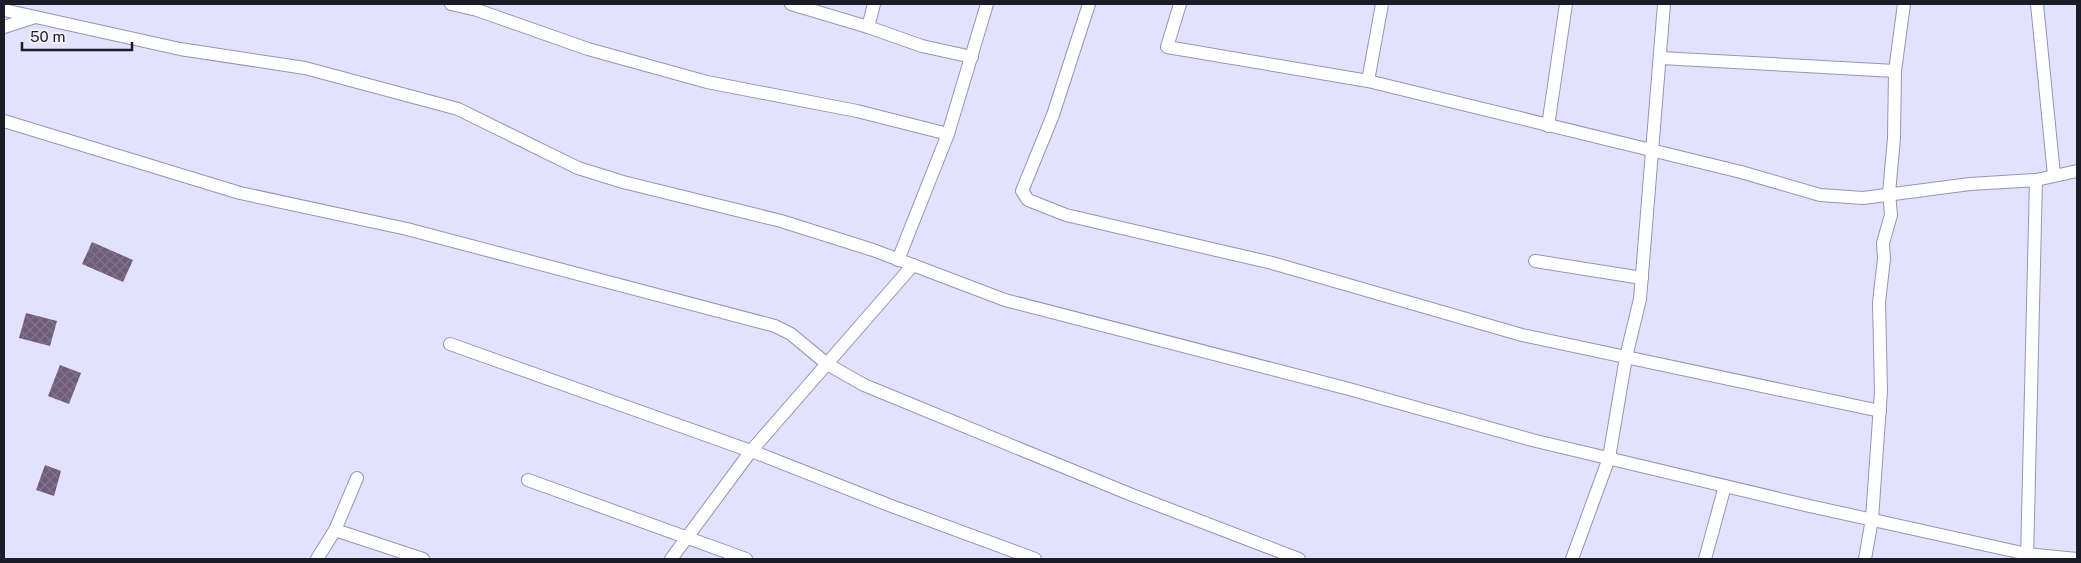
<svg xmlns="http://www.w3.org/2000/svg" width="2081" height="563" viewBox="0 0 2081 563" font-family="'Public Sans',sans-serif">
<defs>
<pattern id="building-cross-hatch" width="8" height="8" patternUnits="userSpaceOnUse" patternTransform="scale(1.25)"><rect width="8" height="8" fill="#6e5c78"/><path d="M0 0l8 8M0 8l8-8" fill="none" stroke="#81748a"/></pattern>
</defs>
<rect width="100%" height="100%" fill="#e3e2fe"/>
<!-- building -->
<g fill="url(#building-cross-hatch)">
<path d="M 92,242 L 133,260 L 123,282 L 82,264 Z"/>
<path d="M 26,313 L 57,321 L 50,346 L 19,338 Z"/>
<path d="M 60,365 L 81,373 L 69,404 L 48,396 Z"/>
<path d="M 45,465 L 61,471 L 54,496 L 36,490 Z"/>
</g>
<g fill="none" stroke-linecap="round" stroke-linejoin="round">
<!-- minor casing -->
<g stroke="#9694b5" stroke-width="14">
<g id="minor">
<path d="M 451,4 L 477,10 L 588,49 L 707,82 L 857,111 L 948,134"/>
<path d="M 791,4 L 868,27 L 922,46 L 972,57"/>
<path d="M 1089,4 L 1053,115 L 1022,191 L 1028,200 L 1066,215 L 1272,263 L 1522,335 L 1880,411"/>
<path d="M 1180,4 L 1167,47 L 1368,81 L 1741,172 L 1820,195 L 1863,198 L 1970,184 L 2036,180 L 2077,171"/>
<path d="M 2037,4 L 2054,175"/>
<path d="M 4,10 L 180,49 L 305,68 L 458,109 L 578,168 L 623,182 L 781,221 L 873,250 L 1005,300 L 1349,389 L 1536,441 L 1805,505 L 2027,554 L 2077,559"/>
<path d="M 4,27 L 35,17"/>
<path d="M 868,27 L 874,4"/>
<path d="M 1661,58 L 1895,71"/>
<path d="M 1368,81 L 1382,4"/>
<path d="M 4,121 L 240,193 L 407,229 L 775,326 L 791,334 L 827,364 L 864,385 L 1132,495 L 1299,559"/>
<path d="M 1548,126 L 1566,4"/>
<path d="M 898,260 L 948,134 L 987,4"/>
<path d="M 1535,261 L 1642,278"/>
<path d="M 450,344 L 762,455 L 894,507 L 1035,559"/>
<path d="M 528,480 L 746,559"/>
<path d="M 335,530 L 423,559"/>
<path d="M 317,559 L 335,530 L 357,478"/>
<path d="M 671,559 L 751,451 L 913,265"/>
<path d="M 1572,559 L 1609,458 L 1626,357 L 1640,299 L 1664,4"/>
<path d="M 1705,559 L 1725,486"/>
<path d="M 1865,559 L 1872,519 L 1881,391 L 1879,302 L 1884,259 L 1883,243 L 1891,215 L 1889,193 L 1894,138 L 1895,71 L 1904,4"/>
<path d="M 2027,559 L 2036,180"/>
</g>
</g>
<!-- minor -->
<use href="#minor" stroke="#fff" stroke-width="12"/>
</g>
<!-- border -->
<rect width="2081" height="563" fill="none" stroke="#1c1b28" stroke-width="10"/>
<!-- scale -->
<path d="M22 42v8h110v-8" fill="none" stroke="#1c1b28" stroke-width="2.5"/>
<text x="30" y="42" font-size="15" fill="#1c1b28" stroke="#f2f1f9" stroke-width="4" paint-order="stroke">50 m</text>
</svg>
